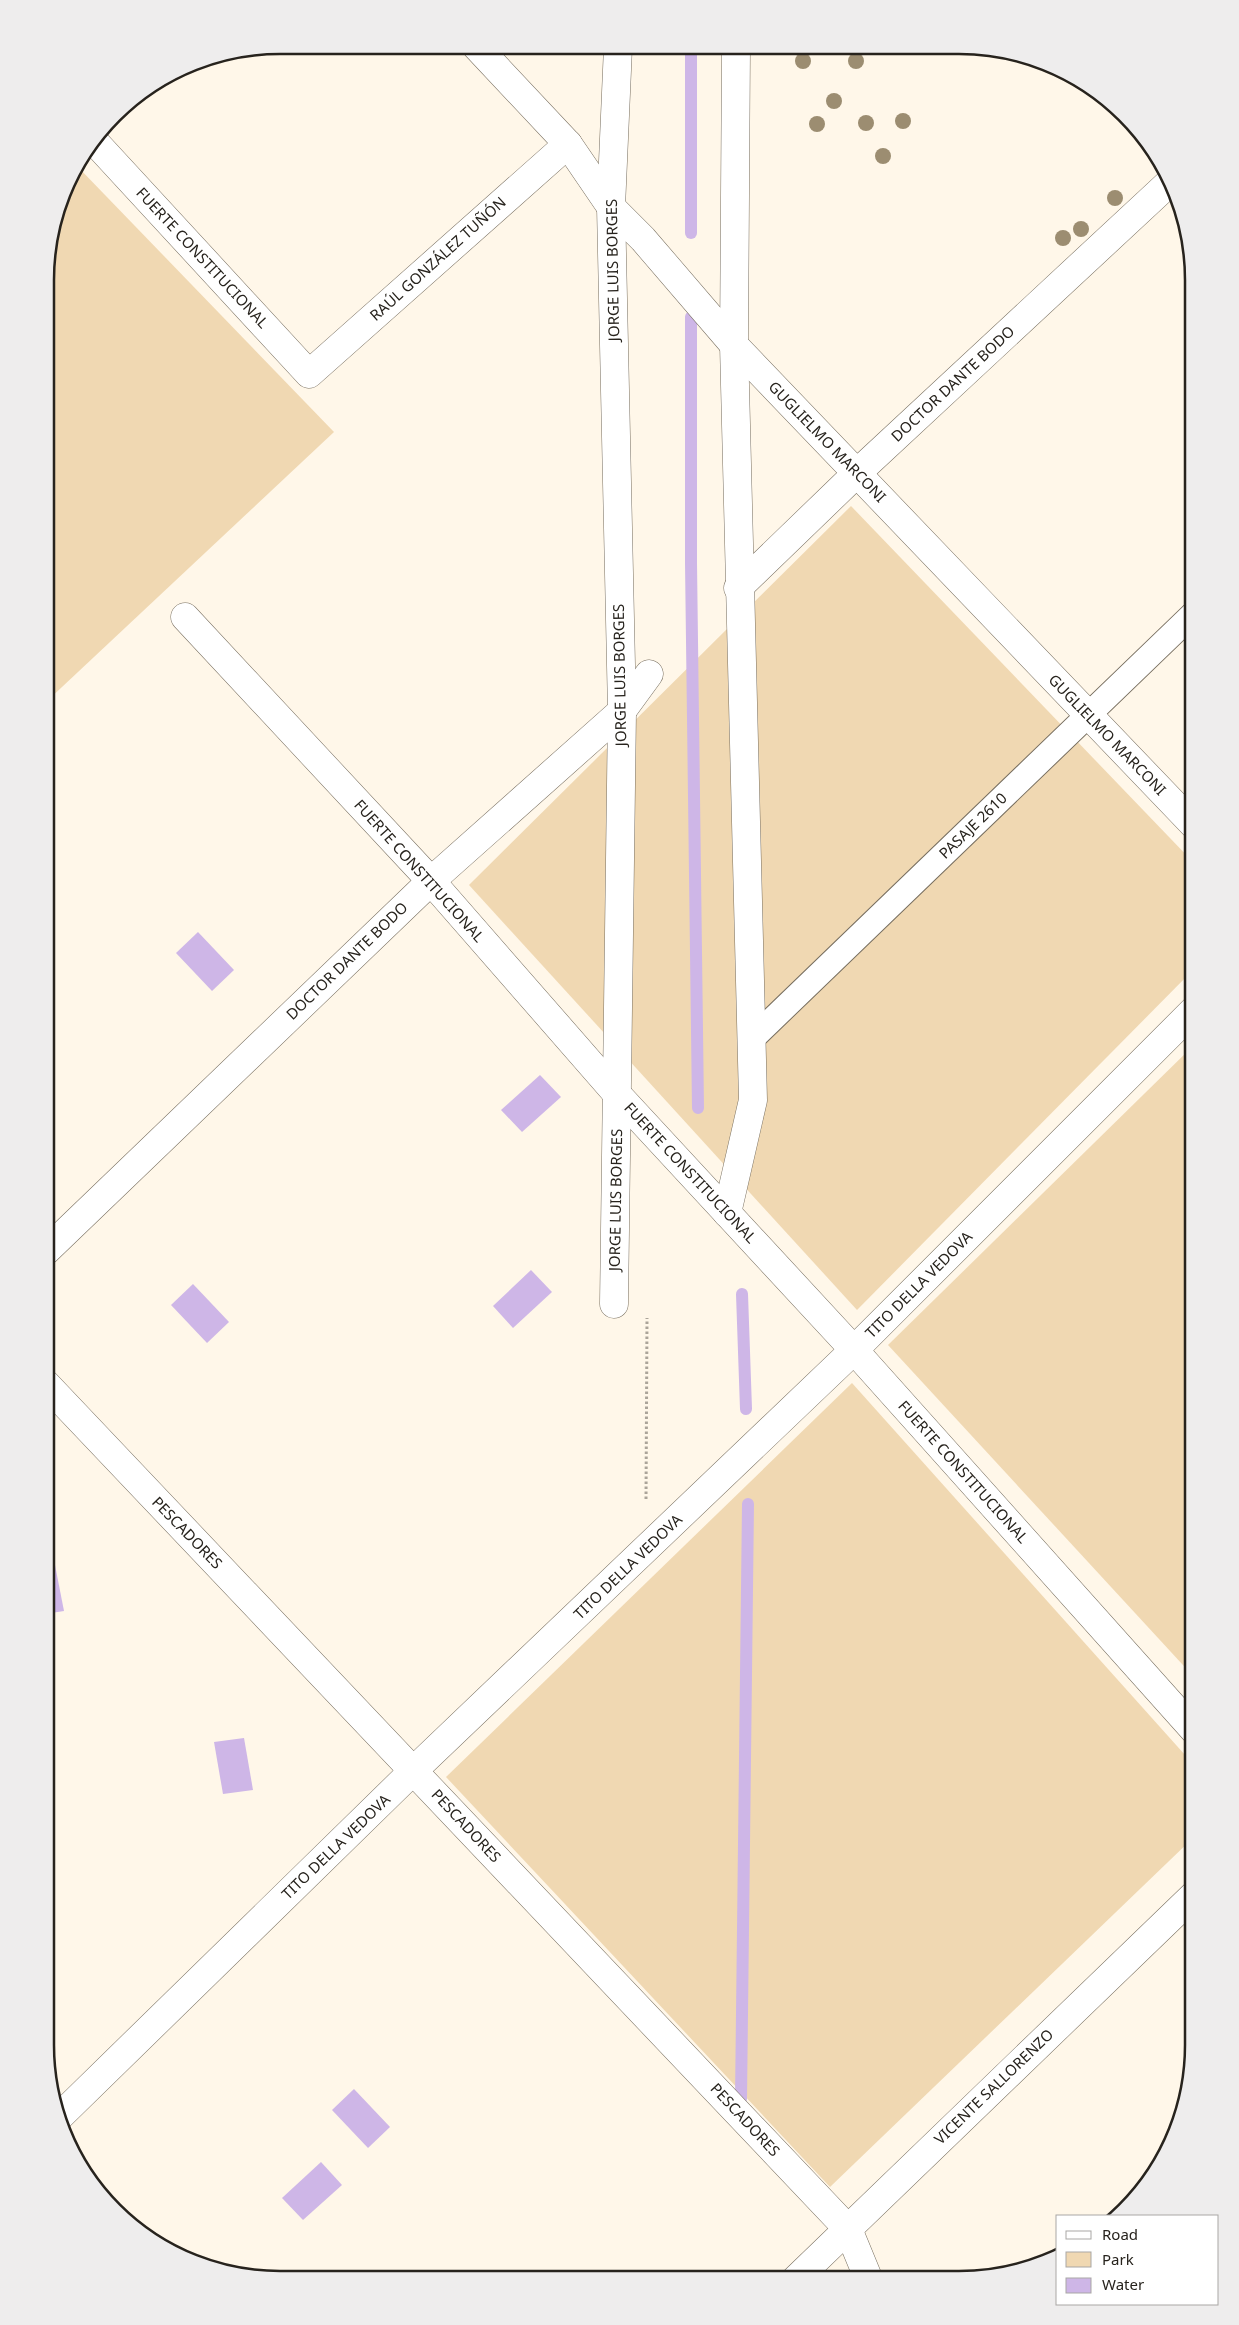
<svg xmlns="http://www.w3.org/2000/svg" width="1239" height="2325" viewBox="0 0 1239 2325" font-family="'Noto Sans',sans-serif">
<rect width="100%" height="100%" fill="#fff7e9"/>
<!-- green -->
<g fill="#f0d8b2">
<path d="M 77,166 L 334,432 L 46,702 L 47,250 L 69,176 Z"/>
<path d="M 851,506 L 1194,863 L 1194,969 L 857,1310 L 469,885 Z"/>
<path d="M 1194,1045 L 1194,1677 L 888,1345 Z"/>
<path d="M 852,1383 L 1194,1765 L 1194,1837 L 830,2187 L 446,1777 Z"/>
</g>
<!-- water -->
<g fill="#ceb6e7">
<path d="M 198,932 L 234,970 L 212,991 L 176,953 Z"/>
<path d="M 540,1075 L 561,1097 L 522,1132 L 501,1110 Z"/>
<path d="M 531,1270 L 552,1292 L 513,1328 L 493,1306 Z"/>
<path d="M 193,1284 L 229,1322 L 207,1343 L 171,1305 Z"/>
<path d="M 54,1560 L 64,1611 L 45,1614 L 46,1562 Z"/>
<path d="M 244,1738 L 253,1790 L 223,1794 L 214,1742 Z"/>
<path d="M 354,2089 L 390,2127 L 368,2148 L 332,2110 Z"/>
<path d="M 321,2162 L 342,2185 L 303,2220 L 282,2198 Z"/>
</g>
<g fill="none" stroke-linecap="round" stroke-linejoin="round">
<!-- stream -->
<g stroke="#ceb6e7" stroke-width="12">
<path d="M 691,48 L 691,233"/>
<path d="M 691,317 L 691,563 L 698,1108"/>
<path d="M 742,1294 L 746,1409"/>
<path d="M 741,2099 L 748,1504"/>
</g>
<!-- service casing -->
<g stroke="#786f60" stroke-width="26">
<path id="service" d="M 752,1039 L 1194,613"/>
</g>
<!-- minor casing -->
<g stroke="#786f60" stroke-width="29">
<g id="minor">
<path d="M 476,46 L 568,144 L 611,207 L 643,239 L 734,345 L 1194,825"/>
<path d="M 95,142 L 309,374 L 568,144"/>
<path d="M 738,588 L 857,473 L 1170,182"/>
<path d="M 185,617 L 431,881 L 617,1094 L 854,1350 L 1194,1730"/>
<path d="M 727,1213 L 753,1100 L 734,345 L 736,48"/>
<path d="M 46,1251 L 431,881 L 622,711 L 649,674"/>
<path d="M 614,1304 L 622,711 L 611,207 L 618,47"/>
<path d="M 46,1384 L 848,2229 L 869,2280"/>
<path d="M 57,2119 L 413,1771 L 854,1350 L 1194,1010"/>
<path d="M 795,2280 L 1194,1895"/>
</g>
</g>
<!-- path -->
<path stroke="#aba499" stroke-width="3" stroke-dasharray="2.5 2.5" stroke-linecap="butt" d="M 646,1499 L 647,1318"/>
<!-- service -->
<use href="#service" stroke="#fff" stroke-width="24"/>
<!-- minor -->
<use href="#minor" stroke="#fff" stroke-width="28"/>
</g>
<!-- trees -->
<g fill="#9c8d71">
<circle cx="803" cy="61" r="8"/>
<circle cx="856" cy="61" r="8"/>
<circle cx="834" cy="101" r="8"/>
<circle cx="903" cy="121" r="8"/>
<circle cx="866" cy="123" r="8"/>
<circle cx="817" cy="124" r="8"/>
<circle cx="883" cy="156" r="8"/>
<circle cx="1115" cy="198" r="8"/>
<circle cx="1081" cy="229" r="8"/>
<circle cx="1063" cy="238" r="8"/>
</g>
<g text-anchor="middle" stroke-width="5" stroke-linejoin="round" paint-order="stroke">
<!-- street labels -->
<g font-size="15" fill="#27231d" stroke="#fff">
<text transform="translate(202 258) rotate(47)" y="5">FUERTE CONSTITUCIONAL</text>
<text transform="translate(438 259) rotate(-42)" y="5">RAÚL GONZÁLEZ TUÑÓN</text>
<text transform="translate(613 270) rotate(-91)" y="5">JORGE LUIS BORGES</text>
<text transform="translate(953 384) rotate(-43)" y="5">DOCTOR DANTE BODO</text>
<text transform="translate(827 442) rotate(46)" y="5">GUGLIELMO MARCONI</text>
<text transform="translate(620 675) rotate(-91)" y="5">JORGE LUIS BORGES</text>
<text transform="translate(1107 735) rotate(46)" y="5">GUGLIELMO MARCONI</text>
<text transform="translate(973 826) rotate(-44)" y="5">PASAJE 2610</text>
<text transform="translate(419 871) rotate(48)" y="5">FUERTE CONSTITUCIONAL</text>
<text transform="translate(347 961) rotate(-44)" y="5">DOCTOR DANTE BODO</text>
<text transform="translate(690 1173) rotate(47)" y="5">FUERTE CONSTITUCIONAL</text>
<text transform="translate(616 1200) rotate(-89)" y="5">JORGE LUIS BORGES</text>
<text transform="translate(919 1285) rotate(-45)" y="5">TITO DELLA VEDOVA</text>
<text transform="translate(963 1472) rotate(48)" y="5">FUERTE CONSTITUCIONAL</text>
<text transform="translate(187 1533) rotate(46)" y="5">PESCADORES</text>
<text transform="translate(628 1567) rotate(-44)" y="5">TITO DELLA VEDOVA</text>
<text transform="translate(466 1826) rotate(47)" y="5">PESCADORES</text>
<text transform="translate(336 1847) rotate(-44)" y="5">TITO DELLA VEDOVA</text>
<text transform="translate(994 2087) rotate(-44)" y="5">VICENTE SALLORENZO</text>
<text transform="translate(745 2120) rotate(47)" y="5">PESCADORES</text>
</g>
</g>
<!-- crop -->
<path d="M0 0H1239V2325H0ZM280 54H959A226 226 0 0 1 1185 280V2045A226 226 0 0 1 959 2271H280A226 226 0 0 1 54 2045V280A226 226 0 0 1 280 54Z" fill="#eeeded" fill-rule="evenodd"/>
<path fill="none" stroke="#27231d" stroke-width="2.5" d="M280 54H959A226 226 0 0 1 1185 280V2045A226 226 0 0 1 959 2271H280A226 226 0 0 1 54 2045V280A226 226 0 0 1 280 54Z"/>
<!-- legend -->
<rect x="1056" y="2215" width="162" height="90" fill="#ffffff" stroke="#a9a7a5"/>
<rect x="1066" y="2231" width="25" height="8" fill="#ffffff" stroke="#a9a7a5"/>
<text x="1102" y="2240" font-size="15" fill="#27231d">Road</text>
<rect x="1066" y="2252" width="25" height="15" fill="#f0d8b2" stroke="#a9a7a5"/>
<text x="1102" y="2265" font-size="15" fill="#27231d">Park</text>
<rect x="1066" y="2278" width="25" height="15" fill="#ceb6e7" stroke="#a9a7a5"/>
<text x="1102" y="2290" font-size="15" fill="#27231d">Water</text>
</svg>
